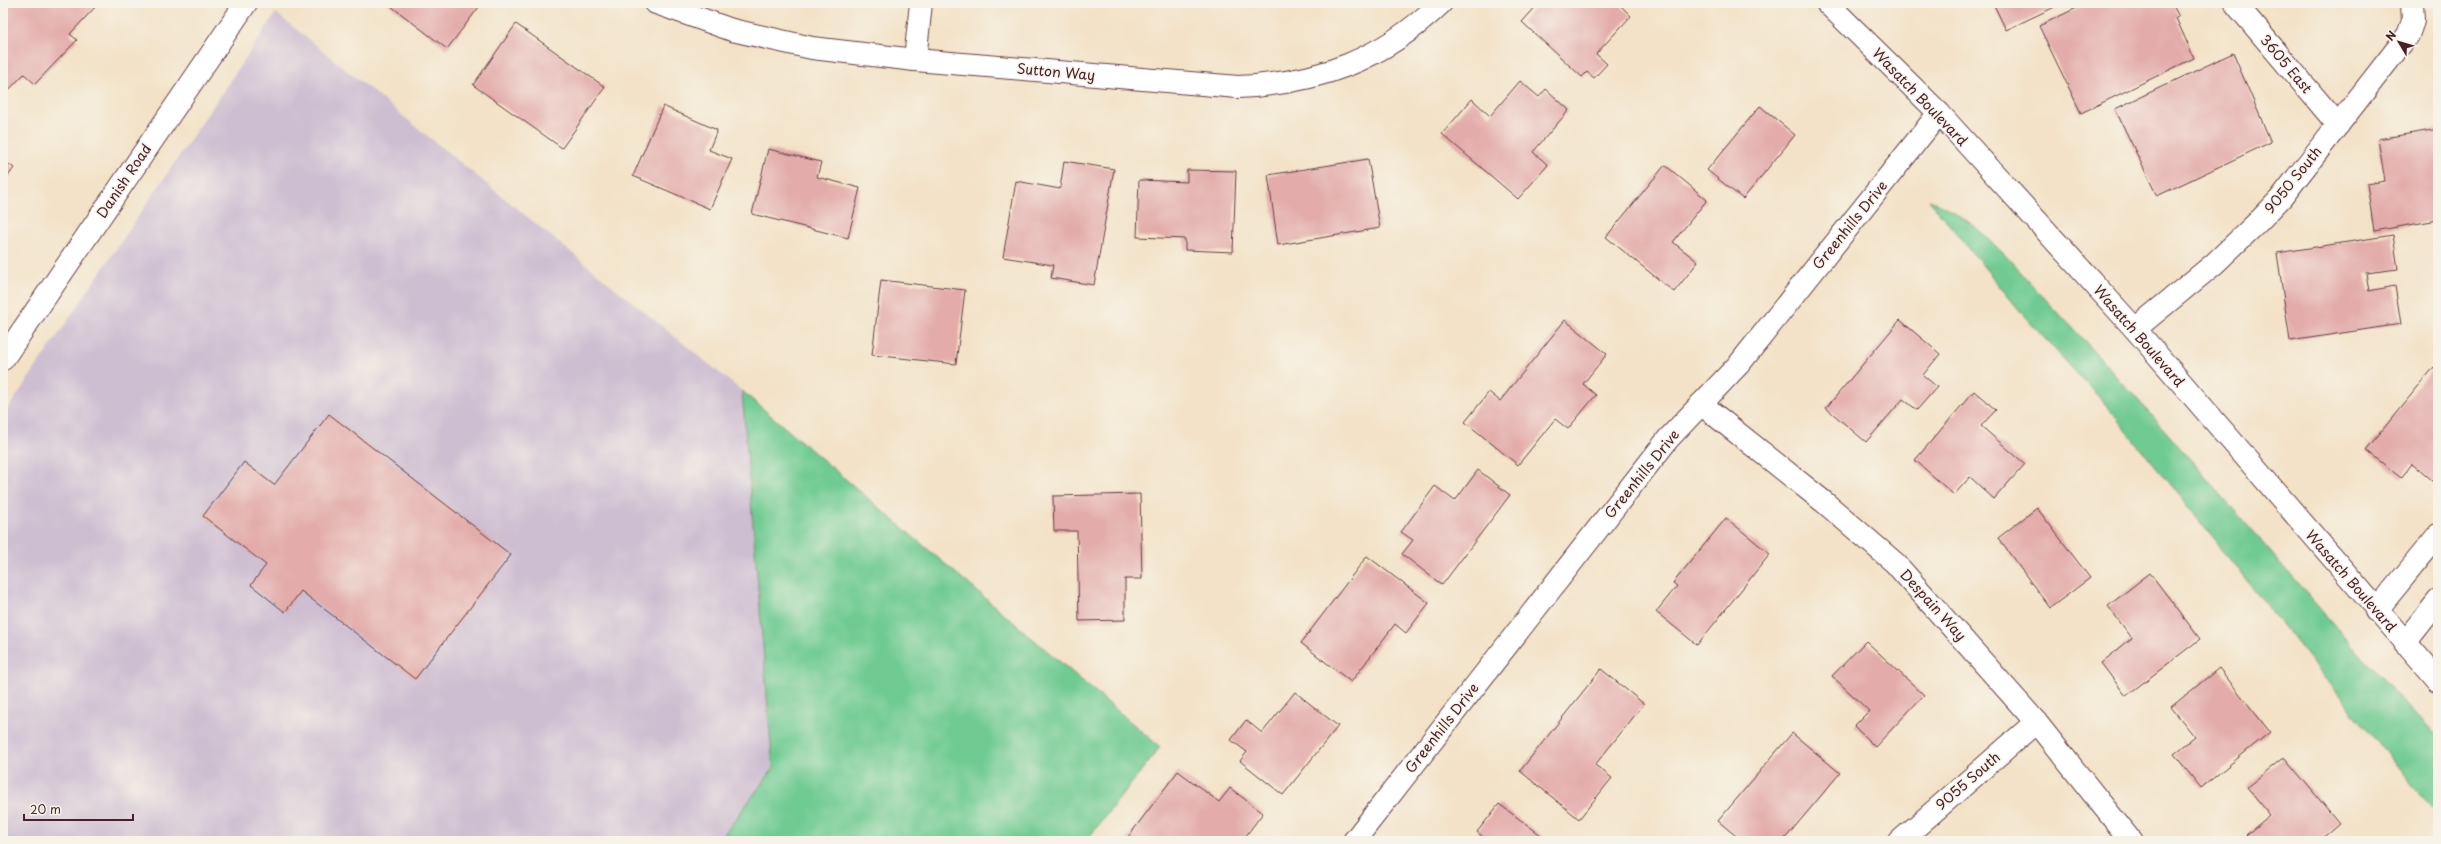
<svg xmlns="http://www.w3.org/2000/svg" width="2441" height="844" viewBox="0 0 2441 844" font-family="'Playpen Sans',sans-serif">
<rect width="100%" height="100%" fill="#f7f3e8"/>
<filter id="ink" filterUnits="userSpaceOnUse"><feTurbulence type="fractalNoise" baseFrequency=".025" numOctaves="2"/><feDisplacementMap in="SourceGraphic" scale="8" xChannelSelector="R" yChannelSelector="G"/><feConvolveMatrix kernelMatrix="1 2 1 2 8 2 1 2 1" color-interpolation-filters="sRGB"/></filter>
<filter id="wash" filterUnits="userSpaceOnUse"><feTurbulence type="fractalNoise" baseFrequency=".012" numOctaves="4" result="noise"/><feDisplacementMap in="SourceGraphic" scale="16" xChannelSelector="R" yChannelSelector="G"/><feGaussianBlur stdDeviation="0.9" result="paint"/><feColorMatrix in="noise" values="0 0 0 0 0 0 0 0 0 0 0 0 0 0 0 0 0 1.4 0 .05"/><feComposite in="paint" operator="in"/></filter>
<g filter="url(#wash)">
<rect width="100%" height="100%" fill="#f3e2c7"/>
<!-- industrial -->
<path fill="#cebed1" d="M 276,13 L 742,391 L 773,769 L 719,841 L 3,841 L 3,416 Z"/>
<!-- green -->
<g fill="#70cb92" stroke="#5d755e">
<path d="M 1929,200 C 1976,215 2016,269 2050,304 C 2184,444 2303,598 2438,738 L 2438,814 L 2410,783 L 2105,404 L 2025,317 Z"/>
<path d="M 742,391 L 1160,747 L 1086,841 L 719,841 L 773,769 Z"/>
</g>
<g id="blocks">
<!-- building -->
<g fill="#e3acaa">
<path d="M 3,3 L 99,3 L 70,34 L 77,40 L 35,84 L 24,74 L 3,96 Z"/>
<path d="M 387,3 L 482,3 L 447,49 Z"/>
<path d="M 1233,3 L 1255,3 L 1254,7 Z"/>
<path d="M 1539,3 L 1618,3 L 1631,16 L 1596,54 L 1607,64 L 1594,78 L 1587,72 L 1582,77 L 1522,22 Z"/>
<path d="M 1993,3 L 2063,3 L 2006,30 Z"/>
<path d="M 2087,3 L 2172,3 L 2179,17 L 2176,18 L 2194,58 L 2081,113 L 2039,26 Z"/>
<path d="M 516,24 L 605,87 L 562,148 L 473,85 Z"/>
<path d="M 2233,53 L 2271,142 L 2157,196 L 2115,109 Z"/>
<path d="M 1520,81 L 1539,97 L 1546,89 L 1569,110 L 1533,152 L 1548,165 L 1518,199 L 1442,134 L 1472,99 L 1490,116 Z"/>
<path d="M 663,106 L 717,130 L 709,150 L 732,159 L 710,209 L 633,176 Z"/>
<path d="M 1760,106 L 1795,135 L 1743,199 L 1707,170 Z"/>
<path d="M 2438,129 L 2438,220 L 2374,231 L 2367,184 L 2385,181 L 2378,139 Z"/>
<path d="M 768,149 L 821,162 L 817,177 L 860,188 L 848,238 L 752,214 Z"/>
<path d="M 1368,159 L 1380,228 L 1278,245 L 1268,175 Z"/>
<path d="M 3,160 L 14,168 L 3,183 Z"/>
<path d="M 1064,161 L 1114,169 L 1094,285 L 1051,278 L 1053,265 L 1003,257 L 1016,181 L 1060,189 Z"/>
<path d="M 1665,165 L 1707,200 L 1673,242 L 1698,262 L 1674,292 L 1606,237 Z"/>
<path d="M 1187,170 L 1236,171 L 1233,252 L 1185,250 L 1185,239 L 1137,237 L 1139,180 L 1187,182 Z"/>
<path d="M 2393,235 L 2398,269 L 2366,273 L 2369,291 L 2395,286 L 2401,324 L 2290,341 L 2277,253 Z"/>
<path d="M 881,280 L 965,290 L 956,364 L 872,355 Z"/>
<path d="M 1565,320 L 1607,354 L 1583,384 L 1596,395 L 1568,429 L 1555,419 L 1518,465 L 1465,422 L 1489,392 L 1500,401 Z"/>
<path d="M 1900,320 L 1940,354 L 1923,375 L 1937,387 L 1917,410 L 1903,399 L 1866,442 L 1826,408 Z"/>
<path d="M 2434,367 L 2438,370 L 2438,486 L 2412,464 L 2401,478 L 2366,450 Z"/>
<path d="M 1974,391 L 1996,410 L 1981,426 L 2025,464 L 1994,499 L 1970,477 L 1954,495 L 1915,460 Z"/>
<path d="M 329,414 L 511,555 L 415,679 L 301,591 L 285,612 L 251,585 L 266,565 L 203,516 L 244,462 L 274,485 Z"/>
<path d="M 1478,470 L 1510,495 L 1442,585 L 1402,554 L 1413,540 L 1401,532 L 1435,486 L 1455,501 Z"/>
<path d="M 1140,494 L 1142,579 L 1125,579 L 1125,620 L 1079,621 L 1077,531 L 1054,531 L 1053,496 Z"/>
<path d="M 2037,508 L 2090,578 L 2050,608 L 1998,538 Z"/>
<path d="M 1726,518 L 1770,554 L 1697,645 L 1656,612 L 1677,586 L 1673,583 Z"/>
<path d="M 1367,556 L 1429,603 L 1406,633 L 1395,624 L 1351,682 L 1301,643 Z"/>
<path d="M 2150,573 L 2200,639 L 2126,696 L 2101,663 L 2132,638 L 2108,606 Z"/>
<path d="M 1866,641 L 1924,695 L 1875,747 L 1854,726 L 1869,711 L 1832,676 Z"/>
<path d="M 2219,668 L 2270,732 L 2201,788 L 2174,754 L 2195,737 L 2171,707 Z"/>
<path d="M 1601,669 L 1644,704 L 1595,765 L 1612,778 L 1579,819 L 1520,771 Z"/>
<path d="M 1295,692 L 1338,726 L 1283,795 L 1240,761 L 1247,752 L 1231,740 L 1246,720 L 1262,733 Z"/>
<path d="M 1792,733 L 1840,773 L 1783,841 L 1742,841 L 1718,821 Z"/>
<path d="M 2284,757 L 2339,823 L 2318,841 L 2252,841 L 2246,835 L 2270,815 L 2247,787 Z"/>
<path d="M 1178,771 L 1219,802 L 1230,788 L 1263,813 L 1242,841 L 1125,841 Z"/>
<path d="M 1499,804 L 1549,841 L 1488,841 L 1477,832 Z"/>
</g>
</g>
</g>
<g filter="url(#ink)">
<use href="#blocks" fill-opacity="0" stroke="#633c42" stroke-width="1"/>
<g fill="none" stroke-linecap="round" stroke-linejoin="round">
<!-- minor casing -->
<g stroke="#633c42" stroke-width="24">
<g id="minor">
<path d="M 656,3 L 732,30 L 812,48 L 915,60 L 1238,87 C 1319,83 1382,60 1441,3"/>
<path d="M 2235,3 L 2338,125"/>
<path d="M 915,60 L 921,3"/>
<path d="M 2135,329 L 2214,264 L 2260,220 L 2281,198 L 2408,35 L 2413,21 L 2412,3"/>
<path d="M 3,359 L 246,3"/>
<path d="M 1701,404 L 1824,502 L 1895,563 L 2036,722 L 2131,841"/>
<path d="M 2376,611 L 2438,535"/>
<path d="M 2405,643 L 2438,601"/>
<path d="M 1354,841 L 1668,439 L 1740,363 L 1939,113"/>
<path d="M 1900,841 L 2036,722"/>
</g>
</g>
<!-- major casing -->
<g stroke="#633c42" stroke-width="24">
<path id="major" d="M 1827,3 L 1939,113 L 2135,329 L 2438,680"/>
</g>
<!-- minor -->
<use href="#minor" stroke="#fff" stroke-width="22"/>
<!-- major -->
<use href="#major" stroke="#fff" stroke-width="22"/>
</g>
</g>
<g text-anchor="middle" stroke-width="3" stroke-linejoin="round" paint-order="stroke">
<!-- street labels -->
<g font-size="14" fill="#4a1f2b" stroke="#f7f3e8">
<text transform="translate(2286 64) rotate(50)" y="5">3605 East</text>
<text transform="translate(1056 72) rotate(5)" y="5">Sutton Way</text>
<text transform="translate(1920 97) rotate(46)" y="5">Wasatch Boulevard</text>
<text transform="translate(2293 180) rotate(-51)" y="5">9050 South</text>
<text transform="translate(124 181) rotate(-56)" y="5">Danish Road</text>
<text transform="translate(1850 225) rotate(-51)" y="5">Greenhills Drive</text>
<text transform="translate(2139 336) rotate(49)" y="5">Wasatch Boulevard</text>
<text transform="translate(1642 474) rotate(-51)" y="5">Greenhills Drive</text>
<text transform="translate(2351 581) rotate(49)" y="5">Wasatch Boulevard</text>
<text transform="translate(1933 605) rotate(48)" y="5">Despain Way</text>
<text transform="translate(1442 728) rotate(-52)" y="5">Greenhills Drive</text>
<text transform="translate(1968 781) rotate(-41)" y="5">9055 South</text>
</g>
</g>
<!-- margin -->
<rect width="2441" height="844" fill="none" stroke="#f7f3e8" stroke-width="16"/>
<!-- north arrow -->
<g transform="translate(2399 42) rotate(308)" stroke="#f7f3e8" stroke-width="3" paint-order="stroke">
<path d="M0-3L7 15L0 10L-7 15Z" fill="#4a1f2b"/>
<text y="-6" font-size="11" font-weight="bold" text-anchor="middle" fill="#4a1f2b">N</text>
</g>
<!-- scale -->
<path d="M24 814v6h109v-6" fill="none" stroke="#4a1f2b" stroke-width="2"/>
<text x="30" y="814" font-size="12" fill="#4a1f2b" stroke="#f7f3e8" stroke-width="3" paint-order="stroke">20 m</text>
</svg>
